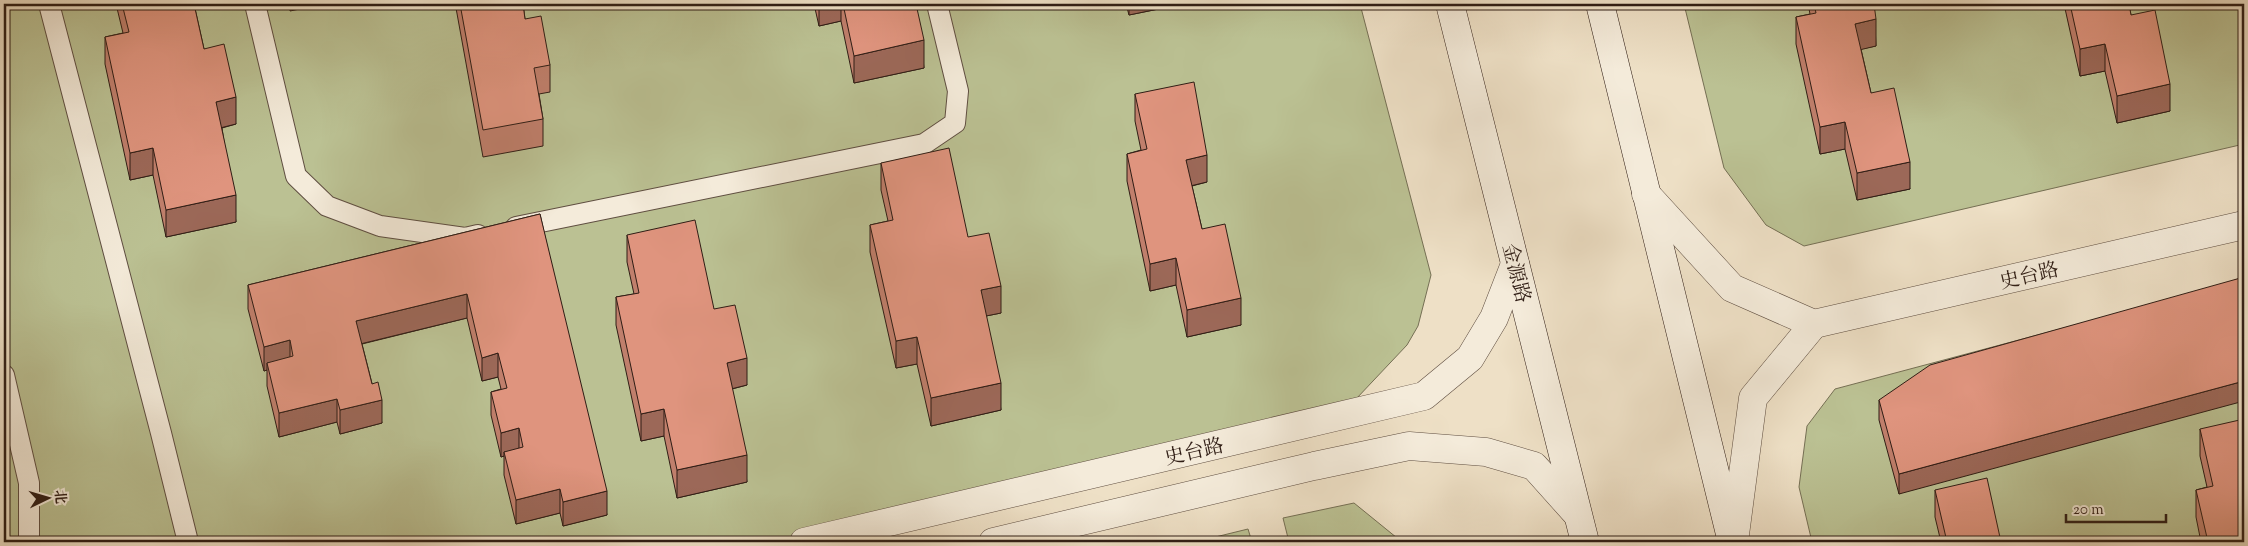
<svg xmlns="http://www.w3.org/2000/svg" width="2248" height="546" viewBox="0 0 2248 546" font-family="'Sorts Mill Goudy','Noto Serif SC',serif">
<rect width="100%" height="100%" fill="#eee0c6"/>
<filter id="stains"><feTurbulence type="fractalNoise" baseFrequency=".004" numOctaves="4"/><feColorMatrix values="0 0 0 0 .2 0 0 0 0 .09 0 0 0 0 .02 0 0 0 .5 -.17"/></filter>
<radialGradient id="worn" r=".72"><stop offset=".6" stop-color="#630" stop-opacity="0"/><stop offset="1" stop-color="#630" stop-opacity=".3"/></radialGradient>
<!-- green -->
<g fill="#bbc193" stroke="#756f54">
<path d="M 4,4 L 1360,4 L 1431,275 L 1418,326 L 1407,345 L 1339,417 L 804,542 L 4,542 Z"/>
<path d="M 1684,4 L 2244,4 L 2244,144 L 1804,246 L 1766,225 L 1724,168 Z"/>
<path d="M 2244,280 L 2244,542 L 1812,542 L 1799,487 L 1807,426 L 1835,389 Z"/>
<path d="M 1354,503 L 1402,542 L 1289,542 L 1283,518 Z"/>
<path d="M 1248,529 L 1252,542 L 1195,542 Z"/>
</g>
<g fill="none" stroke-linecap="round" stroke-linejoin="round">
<!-- service casing -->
<g stroke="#5f4e41" stroke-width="22">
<g id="service">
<path d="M 49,4 L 161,433 L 188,542"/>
<path d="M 255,4 L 296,176 L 327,206 L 380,226 L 465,238 L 478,235"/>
<path d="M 516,227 L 924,144 L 955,123 L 958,91 L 937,4"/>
<path d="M 4,375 L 29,483 L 29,542"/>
</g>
</g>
<!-- tertiary casing -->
<g stroke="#5f4e41" stroke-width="29">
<g id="tertiary">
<path d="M 1646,194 L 1732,288 L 1814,324 L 1753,398 L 1734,542"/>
<path d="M 1814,324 L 2244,225"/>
<path d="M 804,542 L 1424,396 L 1470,358 L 1494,318 L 1515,264"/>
<path d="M 993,542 L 1314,466 L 1409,446 L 1486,452 L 1534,466 L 1577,514"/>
</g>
</g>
<!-- secondary casing -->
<g stroke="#2f1d15" stroke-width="29">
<g id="secondary">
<path d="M 1450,4 L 1585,542"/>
<path d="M 1600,4 L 1732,542"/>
</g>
</g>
<!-- service -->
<use href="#service" stroke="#f4ebda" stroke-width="20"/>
<!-- tertiary -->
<use href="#tertiary" stroke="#f4ebda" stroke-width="28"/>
<!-- secondary -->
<use href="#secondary" stroke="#f4ebda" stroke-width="28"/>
</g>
<!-- wall -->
<g fill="#c07f6c" stroke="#2f1d15">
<path d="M 116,4 L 194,4 L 204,49 L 236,124 L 222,128 L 236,222 L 166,237 L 153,175 L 130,180 L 105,64 L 105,37 L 123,33 Z"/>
<path d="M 456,4 L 523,4 L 525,19 L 550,65 L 550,92 L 539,94 L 543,119 L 543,146 L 483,157 L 456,8 Z"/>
<path d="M 814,4 L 916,4 L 924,68 L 854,83 L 841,21 L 819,26 Z"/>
<path d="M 1126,4 L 1183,4 L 1129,15 Z"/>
<path d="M 1808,4 L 1874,4 L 1876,46 L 1861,49 L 1871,93 L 1910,189 L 1857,200 L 1845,149 L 1820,154 L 1796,44 L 1796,17 L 1810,14 Z"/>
<path d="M 2064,4 L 2129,4 L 2131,15 L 2170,111 L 2117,123 L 2105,71 L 2080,76 Z"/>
<path d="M 1135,94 L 1207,182 L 1192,186 L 1202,229 L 1241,325 L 1187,337 L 1176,285 L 1150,291 L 1127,181 L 1127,154 L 1141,150 L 1135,121 Z"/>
<path d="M 881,163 L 968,237 L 1001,313 L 986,316 L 1001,410 L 931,426 L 917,364 L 896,368 L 870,252 L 870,225 L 888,221 L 881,190 Z"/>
<path d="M 540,214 L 607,515 L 563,526 L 560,513 L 516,524 L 504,475 L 504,456 L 501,457 L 491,415 L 491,392 L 501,389 L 498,377 L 482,381 L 467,318 L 362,344 L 382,423 L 340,434 L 337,422 L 279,437 L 267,386 L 267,370 L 264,371 L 248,309 L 248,285 Z"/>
<path d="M 627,235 L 714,309 L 747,385 L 732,389 L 747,482 L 677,498 L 664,436 L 641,441 L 616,325 L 616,297 L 634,294 L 627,262 Z"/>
<path d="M 2244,277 L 1899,494 L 1879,420 L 1879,400 Z"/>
<path d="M 2200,429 L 2244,542 L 2201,542 L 2196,517 L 2196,490 L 2207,487 L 2200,456 Z"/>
<path d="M 1935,490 L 2001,542 L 1941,542 L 1935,517 Z"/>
</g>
<!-- shaded-wall -->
<g fill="#9c6858" stroke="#2f1d15">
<path d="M 290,4 L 324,4 L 290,11 Z"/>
<path d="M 819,4 L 841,4 L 841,21 L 819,26 Z"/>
<path d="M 1129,4 L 1183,4 L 1129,15 Z"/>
<path d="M 1876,19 L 1876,46 L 1855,51 L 1855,24 Z"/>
<path d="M 924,40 L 924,68 L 854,83 L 854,56 Z"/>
<path d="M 2105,44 L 2105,71 L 2080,76 L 2080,49 Z"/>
<path d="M 2170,84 L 2170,111 L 2117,123 L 2117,96 Z"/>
<path d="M 236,97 L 236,124 L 216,129 L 216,102 Z"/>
<path d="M 1845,122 L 1845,149 L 1820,154 L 1820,127 Z"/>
<path d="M 153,148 L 153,175 L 130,180 L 130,153 Z"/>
<path d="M 1207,155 L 1207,182 L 1186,187 L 1186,160 Z"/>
<path d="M 1910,162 L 1910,189 L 1857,200 L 1857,173 Z"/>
<path d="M 236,195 L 236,222 L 166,237 L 166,210 Z"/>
<path d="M 1176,258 L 1176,285 L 1150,291 L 1150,264 Z"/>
<path d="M 1001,286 L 1001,313 L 981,317 L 981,290 Z"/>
<path d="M 467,294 L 467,318 L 356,345 L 356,321 Z"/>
<path d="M 1241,298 L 1241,325 L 1187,337 L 1187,310 Z"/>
<path d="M 917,337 L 917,364 L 896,368 L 896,341 Z"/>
<path d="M 290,340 L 290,364 L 267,363 L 267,370 L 264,371 L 264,347 Z"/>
<path d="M 498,353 L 498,377 L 482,381 L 482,358 Z"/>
<path d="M 747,358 L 747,385 L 727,390 L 727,363 Z"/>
<path d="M 2244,381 L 2244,401 L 1899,494 L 1899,474 Z"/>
<path d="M 1001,383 L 1001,410 L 931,426 L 931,398 Z"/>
<path d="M 337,399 L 337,422 L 279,437 L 279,413 Z"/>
<path d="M 382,400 L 382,423 L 340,434 L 340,410 Z"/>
<path d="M 664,409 L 664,436 L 641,441 L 641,414 Z"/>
<path d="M 519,428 L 519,452 L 504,452 L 504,456 L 501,457 L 501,433 Z"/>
<path d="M 747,455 L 747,482 L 677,498 L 677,470 Z"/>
<path d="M 560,489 L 560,513 L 516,524 L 516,500 Z"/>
<path d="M 607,491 L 607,515 L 563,526 L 563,502 Z"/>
</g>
<!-- building -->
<g fill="#df947e" stroke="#2f1d15">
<path d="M 122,4 L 194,4 L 204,49 L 224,44 L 236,97 L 216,102 L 236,195 L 166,210 L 153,148 L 130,153 L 105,37 L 129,32 Z"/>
<path d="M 460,4 L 523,4 L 525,19 L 541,16 L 550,65 L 534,68 L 543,119 L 483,130 Z"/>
<path d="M 843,4 L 916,4 L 924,40 L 854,56 Z"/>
<path d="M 1814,4 L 1874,4 L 1876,19 L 1855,24 L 1871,93 L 1894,88 L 1910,162 L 1857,173 L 1845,122 L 1820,127 L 1796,17 L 1816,13 Z"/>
<path d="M 2070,4 L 2129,4 L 2131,15 L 2155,10 L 2170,84 L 2117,96 L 2105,44 L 2080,49 Z"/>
<path d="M 1194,82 L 1207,155 L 1186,160 L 1202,229 L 1225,224 L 1241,298 L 1187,310 L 1176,258 L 1150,264 L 1127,154 L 1147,149 L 1135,94 Z"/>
<path d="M 949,148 L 968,237 L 989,233 L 1001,286 L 981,290 L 1001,383 L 931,398 L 917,337 L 896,341 L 870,225 L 893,220 L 881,163 Z"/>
<path d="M 540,214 L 607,491 L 563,502 L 560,489 L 516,500 L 504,452 L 523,447 L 519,428 L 501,433 L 491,392 L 507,388 L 498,353 L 482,358 L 467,294 L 356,321 L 372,384 L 378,382 L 382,400 L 340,410 L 337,399 L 279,413 L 267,363 L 293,356 L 290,340 L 264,347 L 248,285 Z"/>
<path d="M 695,220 L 714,309 L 735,305 L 747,358 L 727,363 L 747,455 L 677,470 L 664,409 L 641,414 L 616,297 L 639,293 L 627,235 Z"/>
<path d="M 2244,277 L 2244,381 L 1899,474 L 1879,400 L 1930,365 Z"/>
<path d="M 2244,419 L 2244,542 L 2208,542 L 2196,490 L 2213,486 L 2200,429 Z"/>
<path d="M 1987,478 L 2001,542 L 1947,542 L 1935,490 Z"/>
</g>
<g text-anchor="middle" stroke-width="5" stroke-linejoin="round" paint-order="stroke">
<!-- street labels -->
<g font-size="20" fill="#2f1d15" stroke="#f4ebda">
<text transform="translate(1517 273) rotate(76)" y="7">金源路</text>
<text transform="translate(2029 275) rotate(-13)" y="7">史台路</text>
<text transform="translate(1194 451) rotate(-13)" y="7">史台路</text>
</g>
</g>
<!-- margin -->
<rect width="2248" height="546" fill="none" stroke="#eee0c6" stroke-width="20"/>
<rect x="5" y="5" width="2238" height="536" fill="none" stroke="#2f1d15" stroke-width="2.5"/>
<rect x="10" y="10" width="2228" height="526" fill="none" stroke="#2f1d15"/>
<!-- north arrow -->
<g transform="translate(48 498) rotate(85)" stroke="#f4ebda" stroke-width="4" paint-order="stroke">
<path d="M0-4L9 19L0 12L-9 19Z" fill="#2f1d15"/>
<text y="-8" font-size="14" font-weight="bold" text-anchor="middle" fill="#2f1d15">北</text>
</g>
<!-- scale -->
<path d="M2066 514v8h100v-8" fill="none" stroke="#2f1d15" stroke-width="2.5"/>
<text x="2073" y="514" font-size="15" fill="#2f1d15" stroke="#f4ebda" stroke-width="4" paint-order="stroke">20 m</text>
<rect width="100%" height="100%" filter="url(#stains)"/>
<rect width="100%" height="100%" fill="url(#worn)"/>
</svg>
